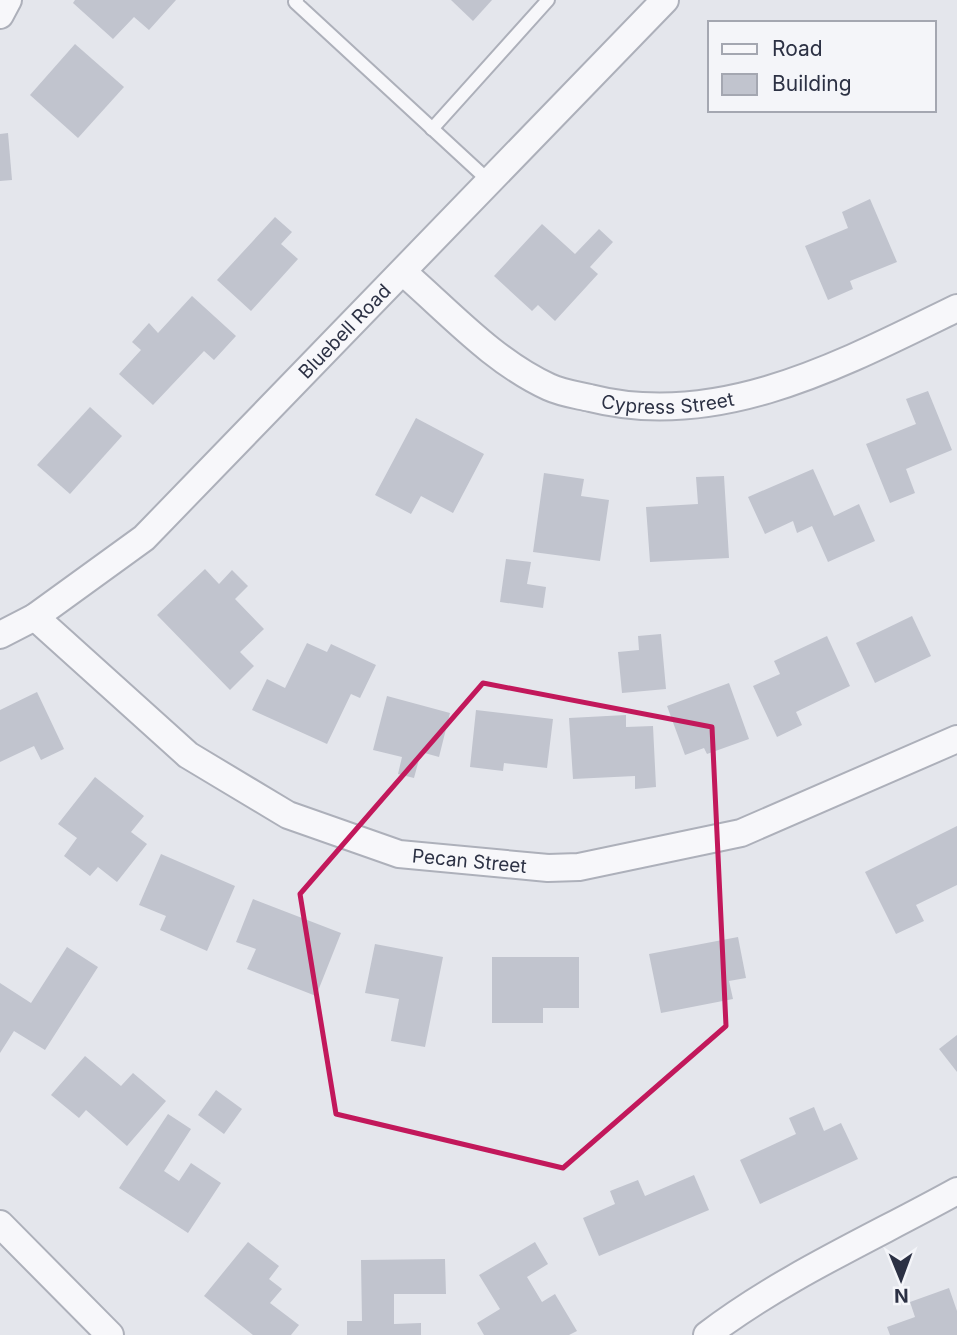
<svg xmlns="http://www.w3.org/2000/svg" width="957" height="1335" viewBox="0 0 957 1335" font-family="Inter,sans-serif">
<rect width="100%" height="100%" fill="#e4e6ec"/>
<!-- building -->
<g fill="#c1c4ce">
<path d="M 75,0 L 176,0 L 149,30 L 134,17 L 113,39 L 73,3 Z"/>
<path d="M 451,0 L 492,0 L 473,21 Z"/>
<path d="M 75,44 L 124,87 L 78,138 L 30,95 Z"/>
<path d="M 8,133 L 12,180 L 0,181 L 0,134 Z"/>
<path d="M 870,199 L 897,262 L 850,281 L 853,289 L 828,300 L 805,246 L 848,228 L 842,212 Z"/>
<path d="M 275,217 L 292,232 L 281,244 L 298,259 L 251,311 L 217,280 Z"/>
<path d="M 542,224 L 575,254 L 599,229 L 613,242 L 590,267 L 598,274 L 555,321 L 538,305 L 532,311 L 494,276 Z"/>
<path d="M 192,296 L 236,336 L 214,360 L 204,351 L 153,405 L 119,374 L 141,350 L 132,342 L 149,323 L 158,333 Z"/>
<path d="M 928,391 L 952,450 L 906,469 L 915,493 L 890,503 L 866,444 L 916,424 L 906,399 Z"/>
<path d="M 90,407 L 122,436 L 70,494 L 37,465 Z"/>
<path d="M 416,418 L 484,454 L 453,513 L 421,496 L 411,514 L 375,495 Z"/>
<path d="M 813,469 L 834,516 L 859,504 L 875,541 L 828,562 L 812,526 L 797,533 L 793,521 L 765,534 L 748,497 Z"/>
<path d="M 544,473 L 584,479 L 581,496 L 609,500 L 600,561 L 533,552 Z"/>
<path d="M 724,476 L 729,558 L 650,562 L 646,507 L 698,504 L 696,477 Z"/>
<path d="M 506,559 L 531,562 L 527,584 L 546,587 L 543,608 L 500,602 Z"/>
<path d="M 205,569 L 219,584 L 232,570 L 248,586 L 235,599 L 264,629 L 240,652 L 254,666 L 230,690 L 157,615 Z"/>
<path d="M 912,616 L 931,656 L 875,683 L 856,643 Z"/>
<path d="M 661,634 L 666,689 L 622,693 L 618,652 L 639,650 L 638,636 Z"/>
<path d="M 827,636 L 850,686 L 796,712 L 802,725 L 777,737 L 753,686 L 780,674 L 774,661 Z"/>
<path d="M 307,643 L 327,652 L 331,644 L 376,665 L 360,698 L 351,694 L 327,744 L 252,710 L 267,679 L 285,688 Z"/>
<path d="M 729,683 L 749,739 L 707,754 L 704,748 L 685,755 L 667,706 Z"/>
<path d="M 37,692 L 64,749 L 41,760 L 34,746 L 0,762 L 0,710 Z"/>
<path d="M 387,696 L 450,713 L 439,757 L 421,752 L 414,778 L 398,774 L 402,757 L 373,750 Z"/>
<path d="M 476,710 L 553,719 L 547,768 L 504,763 L 503,771 L 470,767 Z"/>
<path d="M 626,715 L 626,727 L 653,726 L 656,787 L 635,789 L 635,776 L 573,779 L 569,718 Z"/>
<path d="M 95,777 L 144,816 L 131,832 L 147,844 L 117,882 L 98,867 L 90,876 L 64,856 L 77,838 L 58,824 Z"/>
<path d="M 957,826 L 957,885 L 916,905 L 924,921 L 896,934 L 865,872 Z"/>
<path d="M 161,854 L 235,886 L 207,951 L 160,930 L 166,916 L 139,905 Z"/>
<path d="M 253,899 L 341,933 L 316,996 L 247,969 L 256,949 L 236,942 Z"/>
<path d="M 738,937 L 746,978 L 729,981 L 733,999 L 661,1013 L 649,954 Z"/>
<path d="M 375,944 L 443,957 L 425,1047 L 391,1041 L 399,999 L 365,993 Z"/>
<path d="M 67,947 L 98,967 L 45,1050 L 14,1031 L 0,1053 L 0,983 L 31,1003 Z"/>
<path d="M 492,957 L 579,957 L 579,1008 L 543,1008 L 543,1023 L 492,1023 Z"/>
<path d="M 957,1035 L 957,1072 L 939,1049 Z"/>
<path d="M 85,1056 L 121,1086 L 133,1073 L 166,1101 L 127,1146 L 86,1110 L 79,1118 L 51,1095 Z"/>
<path d="M 216,1090 L 242,1109 L 224,1134 L 198,1115 Z"/>
<path d="M 814,1107 L 824,1131 L 841,1123 L 858,1159 L 760,1204 L 740,1160 L 796,1134 L 789,1118 Z"/>
<path d="M 168,1114 L 191,1129 L 164,1171 L 179,1181 L 191,1163 L 221,1183 L 188,1233 L 119,1188 Z"/>
<path d="M 694,1175 L 709,1210 L 599,1256 L 583,1218 L 615,1204 L 610,1191 L 638,1180 L 645,1196 Z"/>
<path d="M 248,1242 L 279,1266 L 269,1279 L 282,1289 L 270,1303 L 299,1325 L 291,1335 L 253,1335 L 204,1296 Z"/>
<path d="M 535,1242 L 548,1264 L 527,1277 L 542,1302 L 555,1294 L 577,1331 L 569,1335 L 484,1335 L 477,1323 L 500,1309 L 479,1275 Z"/>
<path d="M 445,1259 L 446,1294 L 394,1294 L 394,1324 L 421,1323 L 421,1335 L 347,1335 L 347,1321 L 362,1321 L 361,1260 Z"/>
<path d="M 949,1288 L 957,1311 L 957,1335 L 890,1335 L 887,1327 L 915,1317 L 910,1302 Z"/>
</g>
<g fill="none" stroke-linecap="round" stroke-linejoin="round">
<!-- service casing -->
<g stroke="#adb0ba" stroke-width="16">
<g id="service">
<path d="M 297,0 L 295,2 L 489,181"/>
<path d="M 432,129 L 548,0"/>
</g>
</g>
<!-- minor casing -->
<g stroke="#adb0ba" stroke-width="30">
<g id="minor">
<path d="M 0,15 L 8,0"/>
<path id="s1" d="M 404,273 C 450,313 494,362 549,387 C 562,393 577,395 590,398 C 719,431 844,363 957,308"/>
<path id="s2" d="M 35,617 L 188,755 L 288,815 L 399,854 L 548,868 L 579,867 L 741,833 L 957,739"/>
<path id="s3" d="M 0,635 L 35,617 L 144,538 L 665,0"/>
<path d="M 0,1224 L 110,1335"/>
<path d="M 707,1335 C 783,1277 874,1237 957,1191"/>
</g>
</g>
<!-- service -->
<use href="#service" stroke="#f7f7fa" stroke-width="12"/>
<!-- minor -->
<use href="#minor" stroke="#f7f7fa" stroke-width="26"/>
</g>
<!-- marked area -->
<path fill="none" stroke="#c2185b" stroke-width="5" stroke-linejoin="round" d="M 483,683 L 712,727 L 726,1026 L 563,1168 L 336,1114 L 300,894 Z"/>
<g text-anchor="middle" stroke-width="6" stroke-linejoin="round" paint-order="stroke">
<!-- street labels -->
<g font-size="19" fill="#2c3144" stroke="#f4f5f9">
<text dy="7" stroke="none"><textPath href="#s3" startOffset="462">Bluebell Road</textPath></text>
<text dy="7" stroke="none"><textPath href="#s1" startOffset="306">Cypress Street</textPath></text>
<text dy="7" stroke="none"><textPath href="#s2" startOffset="511">Pecan Street</textPath></text>
</g>
</g>
<!-- legend -->
<rect x="708" y="21" width="228" height="91" fill="#f4f5f9" stroke="#a4a7b1" stroke-width="2"/>
<rect x="722" y="44" width="35" height="10" fill="#f7f7fa" stroke="#a4a7b1" stroke-width="2"/>
<text x="772" y="56" font-size="21" fill="#2c3144">Road</text>
<rect x="722" y="74" width="35" height="21" fill="#c1c4ce" stroke="#a4a7b1" stroke-width="2"/>
<text x="772" y="91" font-size="21" fill="#2c3144">Building</text>
<!-- north arrow -->
<g transform="translate(901 1279) rotate(179)" stroke="#f4f5f9" stroke-width="5" paint-order="stroke">
<path d="M0-5L12 26L0 18L-12 26Z" fill="#2c3144"/>
<text y="-10" font-size="19" font-weight="bold" text-anchor="middle" fill="#2c3144">N</text>
</g>
</svg>
